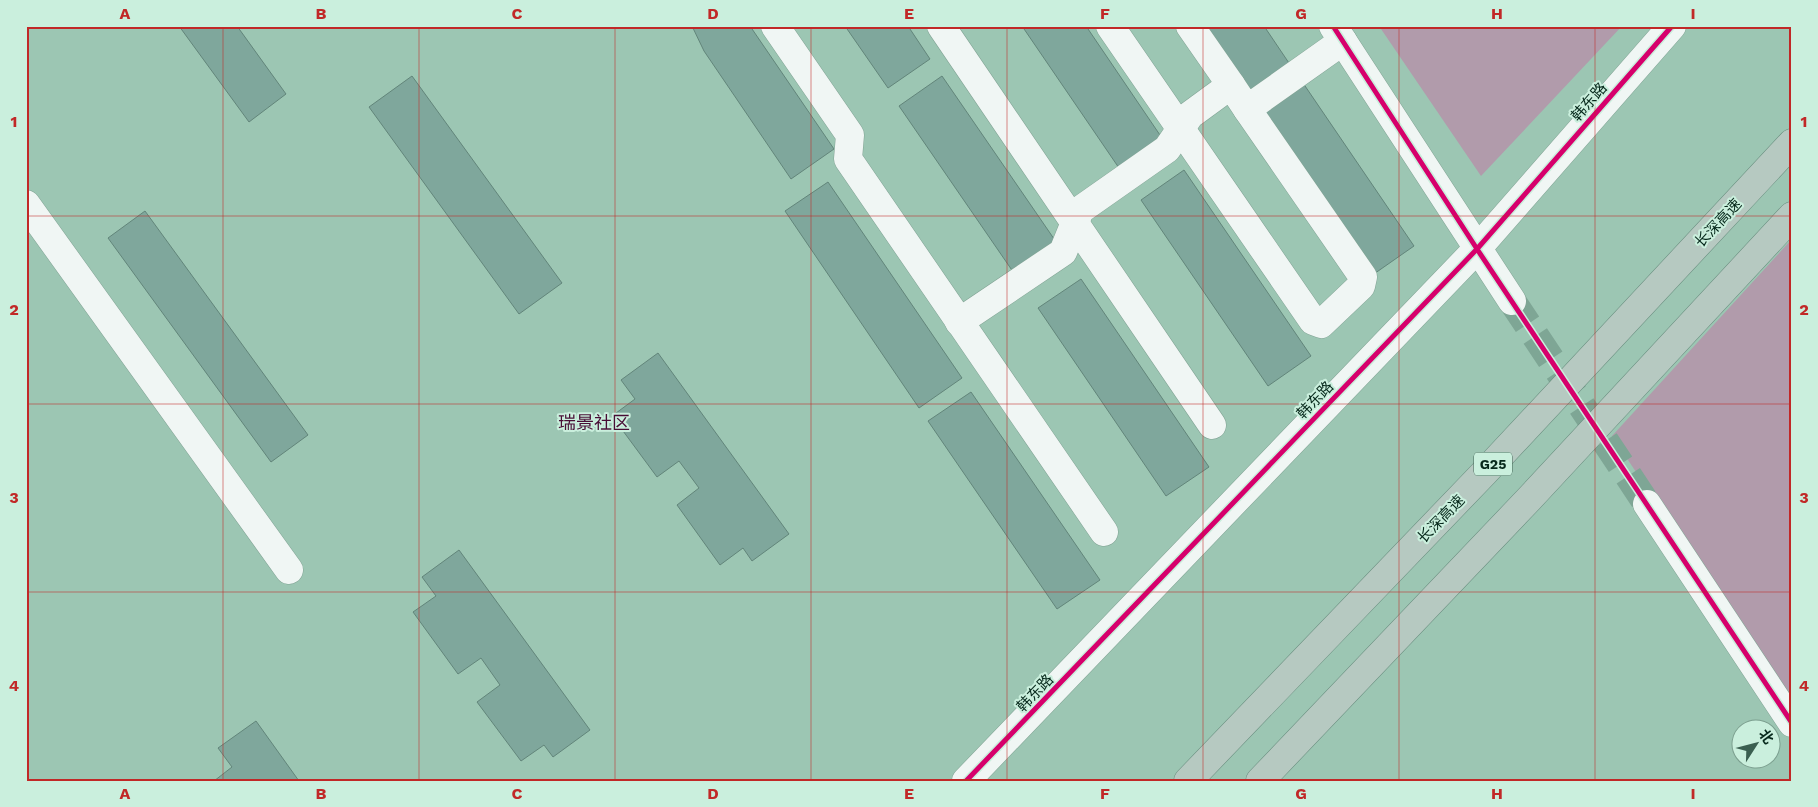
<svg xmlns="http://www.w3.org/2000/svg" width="1818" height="807" viewBox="0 0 1818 807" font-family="'Work Sans','Noto Sans SC',sans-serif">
<rect width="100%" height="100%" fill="#9cc6b3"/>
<!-- green -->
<g fill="#b19bab">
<path d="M 1379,26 L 1622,26 L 1481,176 Z"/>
<path d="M 1792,239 L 1792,706 L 1612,436 Z"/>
</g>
<!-- building -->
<g fill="#7fa79c" stroke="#62857a">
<path d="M 179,26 L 237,26 L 286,94 L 249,122 Z"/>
<path d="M 692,26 L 750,26 L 834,149 L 791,179 L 704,51 Z"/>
<path d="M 845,26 L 908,26 L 930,59 L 888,88 Z"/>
<path d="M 1022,26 L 1086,26 L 1162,138 L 1119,168 Z"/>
<path d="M 1200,26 L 1264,26 L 1293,69 L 1249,98 Z"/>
<path d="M 412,76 L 562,283 L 519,314 L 369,107 Z"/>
<path d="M 942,76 L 1061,249 L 1018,279 L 899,106 Z"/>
<path d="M 1303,83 L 1414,246 L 1371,276 L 1259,113 Z"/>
<path d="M 1184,170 L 1311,356 L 1268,386 L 1141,200 Z"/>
<path d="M 828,182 L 962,378 L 919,408 L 785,211 Z"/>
<path d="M 145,211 L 308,435 L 271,462 L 108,238 Z"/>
<path d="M 1081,279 L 1209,467 L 1166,496 L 1038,308 Z"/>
<path d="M 658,353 L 789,534 L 752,561 L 743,548 L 720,565 L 677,505 L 699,488 L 679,461 L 657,477 L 612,416 L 635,399 L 621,380 Z"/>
<path d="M 971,392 L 1100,580 L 1057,609 L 928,421 Z"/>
<path d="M 459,550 L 590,730 L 553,757 L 544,745 L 521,761 L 477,702 L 500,685 L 481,658 L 458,674 L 413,612 L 436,596 L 422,577 Z"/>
<path d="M 256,721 L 299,781 L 214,781 L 232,767 L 218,748 Z"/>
</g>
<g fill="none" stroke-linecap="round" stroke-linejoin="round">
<!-- minor-tunnel -->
<path stroke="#7ea695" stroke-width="28" stroke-dasharray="28 14" stroke-linecap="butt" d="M 1512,301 L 1647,504"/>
<!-- minor casing -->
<g stroke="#81a394" stroke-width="29">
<g id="minor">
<path d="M 775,26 L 850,135 L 848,159 L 1104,532"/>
<path d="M 941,26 L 1212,425"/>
<path d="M 1110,26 L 1313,321 L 1321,324 L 1361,286 L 1363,277 L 1247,109"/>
<path d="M 1190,26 L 1231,85"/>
<path d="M 1333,26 L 1512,301"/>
<path d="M 26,204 L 289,570"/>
<path d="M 959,322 L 1063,252 L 1080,210 L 1167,149 L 1190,115 L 1231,85 L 1247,109 L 1343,41"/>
<path d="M 1647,504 L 1792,723"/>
<path d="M 966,781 L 1477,249 L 1672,26"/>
</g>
</g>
<!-- highway casing -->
<g stroke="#668b7c" stroke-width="29">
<g id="highway">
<path d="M 1188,781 L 1484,473 L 1792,143"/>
<path d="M 1260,781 L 1529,499 L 1792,216"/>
</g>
</g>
<!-- minor -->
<use href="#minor" stroke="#f0f6f4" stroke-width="28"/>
<!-- highway -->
<use href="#highway" stroke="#b6c9c1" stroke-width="28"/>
<!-- cycleway casing -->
<g stroke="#caefdd" stroke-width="8">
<g id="cycleway">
<path d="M 1333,26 L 1477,249 L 1792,723"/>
<path d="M 966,781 L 1477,249 L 1672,26"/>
</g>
</g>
<!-- cycleway -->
<use href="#cycleway" stroke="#d6006c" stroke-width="5"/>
</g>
<!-- grid -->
<path fill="none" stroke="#c12827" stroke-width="1" stroke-opacity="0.55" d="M 223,26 L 223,781M 419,26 L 419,781M 615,26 L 615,781M 811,26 L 811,781M 1007,26 L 1007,781M 1203,26 L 1203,781M 1399,26 L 1399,781M 1595,26 L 1595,781M 26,216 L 1792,216M 26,404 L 1792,404M 26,592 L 1792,592"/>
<g text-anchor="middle" stroke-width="4" stroke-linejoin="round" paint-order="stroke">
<!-- shield labels -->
<rect fill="#caefdd" stroke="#416455" stroke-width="1" x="1474" y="452.5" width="38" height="23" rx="4"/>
<g font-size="14" font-weight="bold" fill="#06281b">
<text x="1493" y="469">G25</text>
</g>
<!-- street labels -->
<g font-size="15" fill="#06281b" stroke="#caefdd">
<text transform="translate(1589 102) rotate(-49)" y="5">韩东路</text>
<text transform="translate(1718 223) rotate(-47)" y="5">长深高速</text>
<text transform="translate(1315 400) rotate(-46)" y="5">韩东路</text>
<text transform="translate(1441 519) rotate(-46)" y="5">长深高速</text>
<text transform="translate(1035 693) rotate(-46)" y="5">韩东路</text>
</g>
<!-- quarter labels -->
<g font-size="18" fill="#480d35" stroke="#caefdd">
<text x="594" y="429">瑞景社区</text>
</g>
</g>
<!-- border -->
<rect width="1818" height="807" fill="none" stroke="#caefdd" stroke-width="55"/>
<!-- north arrow -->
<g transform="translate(1756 744) rotate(54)"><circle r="24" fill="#caefdd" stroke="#7c9f8f"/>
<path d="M0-4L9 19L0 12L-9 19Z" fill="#3a5f50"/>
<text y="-8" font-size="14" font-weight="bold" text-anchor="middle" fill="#06281b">北</text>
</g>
<rect x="28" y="28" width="1762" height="752" fill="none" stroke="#c12827" stroke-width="2"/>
<g font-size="16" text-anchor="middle" font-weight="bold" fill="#c12827">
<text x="125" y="19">A</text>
<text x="321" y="19">B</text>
<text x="517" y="19">C</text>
<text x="713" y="19">D</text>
<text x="909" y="19">E</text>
<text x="1105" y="19">F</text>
<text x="1301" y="19">G</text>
<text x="1497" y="19">H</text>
<text x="1693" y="19">I</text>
<text x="14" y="127">1</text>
<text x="1804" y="127">1</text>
<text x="14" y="315">2</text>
<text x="1804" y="315">2</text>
<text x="14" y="503">3</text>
<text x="1804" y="503">3</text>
<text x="14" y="691">4</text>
<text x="1804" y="691">4</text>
<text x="125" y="799">A</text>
<text x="321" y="799">B</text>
<text x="517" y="799">C</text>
<text x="713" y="799">D</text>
<text x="909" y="799">E</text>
<text x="1105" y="799">F</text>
<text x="1301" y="799">G</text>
<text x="1497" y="799">H</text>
<text x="1693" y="799">I</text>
</g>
</svg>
